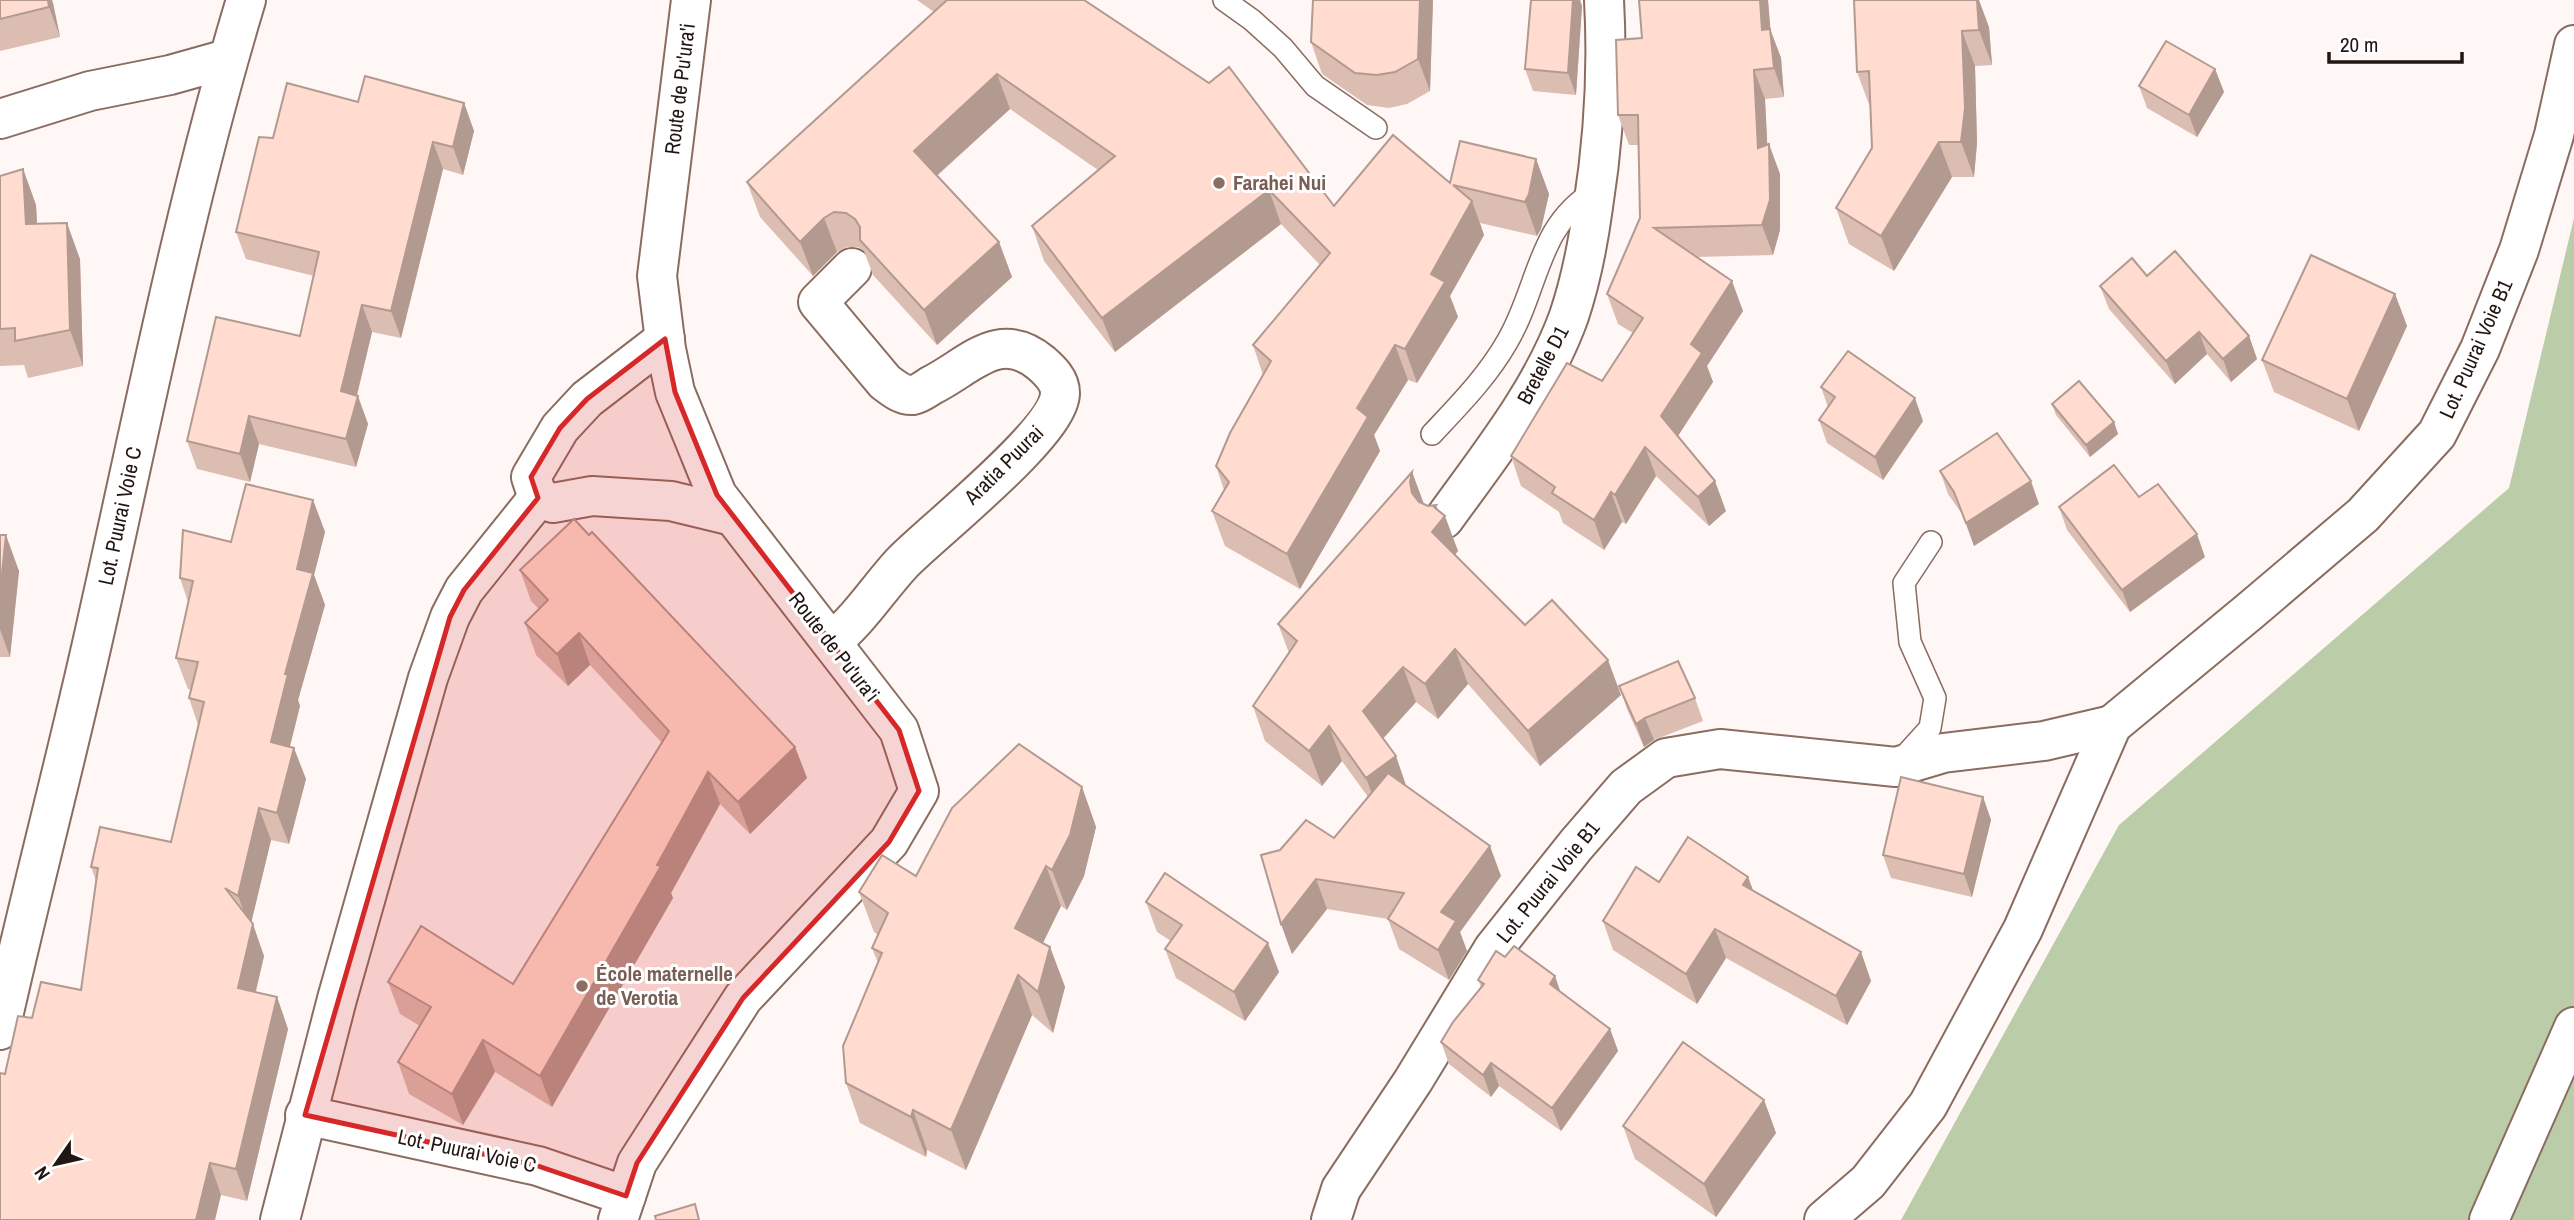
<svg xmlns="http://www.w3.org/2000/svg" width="2574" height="1220" viewBox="0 0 2574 1220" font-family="'Archivo Narrow',sans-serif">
<rect width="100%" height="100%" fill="#fff7f5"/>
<!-- forest -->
<path fill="#bbcda8" d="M 2574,218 L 2574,1220 L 1901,1220 L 2119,825 L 2509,488 Z"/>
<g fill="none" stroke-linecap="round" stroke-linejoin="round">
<!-- service casing -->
<g stroke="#8a6c60" stroke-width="24">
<g id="service">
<path d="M 1224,0 L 1252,20 L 1283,48 L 1315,86 L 1376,128"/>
<path d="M 1432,434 C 1459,405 1487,377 1507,342 C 1539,288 1537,225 1595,191"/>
<path d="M 1901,760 L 1930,728 L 1935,698 L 1910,642 L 1904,583 L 1931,542"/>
</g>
</g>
<!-- minor casing -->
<g stroke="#8a6c60" stroke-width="42">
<g id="minor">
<path d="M 0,119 L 90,91 L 170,75 L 227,59"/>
<path d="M 538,498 L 531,477 L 560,428 L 587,399 L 665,339"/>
<path d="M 538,498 L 553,503 L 592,496 L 671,501 L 733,516"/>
<path d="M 1444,519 C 1490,455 1542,391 1569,316 C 1581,280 1588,244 1593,207 C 1604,137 1608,71 1604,0"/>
<path d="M 831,642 C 859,620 878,589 902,563 C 933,531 1060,432 1060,393 C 1060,380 1050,371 1041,363 C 999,328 970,366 932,385 C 927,388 919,394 913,395 C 902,396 893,388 885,382 L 818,302 L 852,268"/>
<path d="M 0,1030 C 30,895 66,761 96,626 C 143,417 184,206 246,0"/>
<path d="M 305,1115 L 538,1166 L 626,1196"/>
<path d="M 280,1220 L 337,999 L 428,678 L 450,617 L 464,590 L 538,498"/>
<path d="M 1331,1220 L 1341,1189 L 1413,1081 L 1494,948 L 1576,845 L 1626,787 L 1666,758 L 1720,749 L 1896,767 L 1943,753 L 2044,741 L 2112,725"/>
<path d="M 1824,1220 L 1868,1182 L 1928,1105 L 2023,929 L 2112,725 L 2250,611 L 2363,515 L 2437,434 L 2480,349 L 2519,250 L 2554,135 L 2574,45"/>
<path d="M 2489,1220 L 2574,1027"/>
</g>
</g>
<!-- secondary casing -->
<g stroke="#8a6c60" stroke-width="42">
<path id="secondary" d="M 618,1220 L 637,1163 L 743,998 L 889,842 L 919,791 L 899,730 L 717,495 L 675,392 L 666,349 L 657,276 L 691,0"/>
</g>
<!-- service -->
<use href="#service" stroke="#fff" stroke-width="21"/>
<!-- minor -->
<use href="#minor" stroke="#fff" stroke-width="38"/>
<!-- secondary -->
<use href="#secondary" stroke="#fff" stroke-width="38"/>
</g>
<!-- wall -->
<g fill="#dbbdb2">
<path d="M 0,0 L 53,3 L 60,37 L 0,51 Z"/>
<path d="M 917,0 L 1084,0 L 1334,206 L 1450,183 L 1536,159 L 1549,194 L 1541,229 L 1537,236 L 1480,223 L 1484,235 L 1450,296 L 1458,317 L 1417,383 L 1408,380 L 1374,435 L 1380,451 L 1300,589 L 1225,546 L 1212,511 L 1224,490 L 1216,466 L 1263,375 L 1253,345 L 1320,265 L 1281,224 L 1115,352 L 1044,261 L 1032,226 L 1098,170 L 1010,109 L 937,176 L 999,242 L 1012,277 L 937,345 L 873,275 L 864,251 L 858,247 L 847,247 L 837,252 L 813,276 L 760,217 L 747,182 L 934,12 Z"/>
<path d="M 1433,0 L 1430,91 L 1407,104 L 1389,108 L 1367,105 L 1322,74 L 1311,42 Z"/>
<path d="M 1531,0 L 1580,0 L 1582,6 L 1576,95 L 1533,91 L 1525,69 Z"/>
<path d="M 1768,0 L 1770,29 L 1781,58 L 1784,97 L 1765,99 L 1767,145 L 1780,174 L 1780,230 L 1773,255 L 1696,257 L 1743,311 L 1707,366 L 1713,382 L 1678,436 L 1726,511 L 1709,526 L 1656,476 L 1626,524 L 1622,522 L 1604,550 L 1563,523 L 1559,512 L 1521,486 L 1511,456 L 1602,381 L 1633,333 L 1618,324 L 1607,294 L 1640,218 L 1639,145 L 1629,145 L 1618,115 L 1642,38 Z"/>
<path d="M 1854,0 L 1989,27 L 1992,65 L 1975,66 L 1977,143 L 1974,177 L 1952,177 L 1894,271 L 1849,244 L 1836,208 L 1872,148 L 1870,107 L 1857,72 Z"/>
<path d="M 2215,69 L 2224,92 L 2197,137 L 2147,108 L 2139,86 Z"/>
<path d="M 358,102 L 464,103 L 474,131 L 463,175 L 443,169 L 401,338 L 372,332 L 357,396 L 368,424 L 356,467 L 259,444 L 250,482 L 197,469 L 187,441 L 300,336 L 314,276 L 246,259 L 236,232 Z"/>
<path d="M 23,169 L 36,205 L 37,223 L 80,259 L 83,366 L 28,378 L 24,365 L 0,366 L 0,176 Z"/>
<path d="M 2147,276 L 2249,336 L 2257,359 L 2231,382 L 2207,354 L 2175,384 L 2109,309 L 2100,286 Z"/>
<path d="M 2395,294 L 2407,326 L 2359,431 L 2274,392 L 2262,360 Z"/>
<path d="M 1821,387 L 1923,421 L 1883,480 L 1827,443 L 1819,420 L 1828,407 Z"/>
<path d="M 2052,404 L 2114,422 L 2118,434 L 2090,457 L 2056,415 Z"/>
<path d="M 1940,471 L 2039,504 L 1974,546 L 1962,514 L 1948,494 Z"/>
<path d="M 1412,472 L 1424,504 L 1439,511 L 1458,551 L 1455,554 L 1525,625 L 1621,695 L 1540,766 L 1468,684 L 1438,719 L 1416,702 L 1383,739 L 1406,786 L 1501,876 L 1460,932 L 1467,951 L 1449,980 L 1399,949 L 1388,919 L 1327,909 L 1292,954 L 1281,924 L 1334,838 L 1368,797 L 1342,761 L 1322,786 L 1265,741 L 1253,706 L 1289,653 L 1278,624 Z"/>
<path d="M 2139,497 L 2205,557 L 2130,612 L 2067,530 L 2059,507 Z"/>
<path d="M 313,500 L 325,532 L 314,575 L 325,605 L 298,700 L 300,706 L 290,746 L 306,779 L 289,844 L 271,840 L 251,922 L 264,956 L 256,992 L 277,997 L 288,1029 L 247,1201 L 221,1195 L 32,1018 L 81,990 L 96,881 L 91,867 L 171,842 L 198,725 L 189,698 L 191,690 L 188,689 L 176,658 L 188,602 L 180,578 L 231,542 Z"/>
<path d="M 0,535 L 19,571 L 10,657 L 0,657 Z"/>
<path d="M 520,570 L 795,747 L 807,778 L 750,834 L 720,804 L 671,893 L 673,898 L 552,1107 L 495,1072 L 463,1125 L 409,1094 L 398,1062 L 420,1026 L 400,1014 L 388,982 L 513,984 L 662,743 L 590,665 L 568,686 L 536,655 L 525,623 L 539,609 L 531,601 Z"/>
<path d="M 1619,686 L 1695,698 L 1703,721 L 1654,740 L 1644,747 L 1627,709 Z"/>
<path d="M 1082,787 L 1096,827 L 1084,876 L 1067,910 L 1061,906 L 1043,943 L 1050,947 L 1065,987 L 1053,1033 L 1032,1015 L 966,1170 L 927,1150 L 926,1157 L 860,1123 L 846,1083 L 878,963 L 872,948 L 878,935 L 874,932 L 859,892 L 916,876 Z"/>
<path d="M 1983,797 L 1991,820 L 1972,897 L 1891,878 L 1883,855 Z"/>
<path d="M 1748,877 L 1753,891 L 1861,952 L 1871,981 L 1847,1025 L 1726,958 L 1697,1004 L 1613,950 L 1603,921 L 1659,882 Z"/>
<path d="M 1146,902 L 1279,972 L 1245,1021 L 1176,978 L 1165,949 L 1171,941 L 1157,932 Z"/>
<path d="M 1478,980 L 1561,992 L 1610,1029 L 1618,1051 L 1561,1131 L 1499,1086 L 1491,1097 L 1449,1064 L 1441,1042 L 1481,987 Z"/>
<path d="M 1764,1100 L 1776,1133 L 1716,1217 L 1635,1159 L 1623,1126 Z"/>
</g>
<!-- shaded-wall -->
<g fill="#b29a91">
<path d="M 48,0 L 52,0 L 53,3 L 60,37 L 49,7 Z"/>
<path d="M 1420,0 L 1433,0 L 1430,91 L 1418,59 Z"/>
<path d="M 1573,0 L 1580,0 L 1582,6 L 1576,95 L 1568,73 Z"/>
<path d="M 1760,0 L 1768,0 L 1773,59 L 1762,30 Z"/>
<path d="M 1977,0 L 1979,0 L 1989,27 L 1992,65 L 1979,30 Z"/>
<path d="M 1770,29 L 1781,58 L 1784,97 L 1774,68 Z"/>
<path d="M 1962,31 L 1975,66 L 1977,143 L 1974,177 L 1961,142 Z"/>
<path d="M 2215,69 L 2224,92 L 2197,137 L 2189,115 Z"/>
<path d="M 1754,70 L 1765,99 L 1769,177 L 1758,148 Z"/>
<path d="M 997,74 L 1010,109 L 926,185 L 914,151 Z"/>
<path d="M 464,103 L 474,131 L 463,175 L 453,147 Z"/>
<path d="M 433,142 L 443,169 L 401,338 L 391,311 Z"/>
<path d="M 1939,142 L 1952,177 L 1894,271 L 1881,236 Z"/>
<path d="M 1769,144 L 1780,174 L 1780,230 L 1773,255 L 1762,225 Z"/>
<path d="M 1536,159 L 1549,194 L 1541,229 L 1537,236 L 1525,202 Z"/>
<path d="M 23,169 L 36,205 L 39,260 L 26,224 Z"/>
<path d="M 1269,190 L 1281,224 L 1115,352 L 1102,318 Z"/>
<path d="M 1472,201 L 1484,235 L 1450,296 L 1458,317 L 1417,383 L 1405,349 L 1431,274 Z"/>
<path d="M 824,218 L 837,252 L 813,276 L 800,242 Z"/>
<path d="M 67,223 L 80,259 L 83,366 L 70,330 Z"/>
<path d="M 999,242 L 1012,277 L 937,345 L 924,310 Z"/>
<path d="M 1732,281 L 1743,311 L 1707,366 L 1713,382 L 1672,445 L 1661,416 L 1691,344 Z"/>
<path d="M 2395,294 L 2407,326 L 2359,431 L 2347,399 Z"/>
<path d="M 362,305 L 372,332 L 351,419 L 341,391 Z"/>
<path d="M 2199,332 L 2207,354 L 2175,384 L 2166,361 Z"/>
<path d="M 2249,336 L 2257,359 L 2231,382 L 2223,359 Z"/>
<path d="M 1395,345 L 1408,380 L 1374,435 L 1380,451 L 1300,589 L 1287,554 L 1357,408 Z"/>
<path d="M 358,396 L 368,424 L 356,467 L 346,439 Z"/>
<path d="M 1915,398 L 1923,421 L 1883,480 L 1875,457 Z"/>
<path d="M 249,416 L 259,444 L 250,482 L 240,454 Z"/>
<path d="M 2114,422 L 2118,434 L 2090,457 L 2086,445 Z"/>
<path d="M 1645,447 L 1656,476 L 1626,524 L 1615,495 Z"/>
<path d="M 1412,472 L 1425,507 L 1422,517 L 1412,493 L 1410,482 Z"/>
<path d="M 1715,481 L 1726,511 L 1709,526 L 1698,497 Z"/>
<path d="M 2031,481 L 2039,504 L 1974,546 L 1966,523 Z"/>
<path d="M 1611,492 L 1622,522 L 1604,550 L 1594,520 Z"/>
<path d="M 313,500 L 325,532 L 314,575 L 325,605 L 298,700 L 300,706 L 283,774 L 271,742 L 285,674 L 297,569 Z"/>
<path d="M 1436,505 L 1442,520 L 1445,516 L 1458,551 L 1445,567 L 1432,532 L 1434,507 Z"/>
<path d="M 2197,534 L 2205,557 L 2130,612 L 2122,590 Z"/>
<path d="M 6,535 L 19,571 L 10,657 L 0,629 L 0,592 Z"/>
<path d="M 579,633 L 590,665 L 568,686 L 557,654 Z"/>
<path d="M 1455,649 L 1468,684 L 1438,719 L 1425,684 Z"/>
<path d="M 1608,660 L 1621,695 L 1540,766 L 1528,731 Z"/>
<path d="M 1403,667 L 1416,702 L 1376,746 L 1363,711 Z"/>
<path d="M 1645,718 L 1654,740 L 1644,747 L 1636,724 Z"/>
<path d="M 1329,726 L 1342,761 L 1322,786 L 1309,751 Z"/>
<path d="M 795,747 L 807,778 L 750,834 L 738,802 Z"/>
<path d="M 294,748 L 306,779 L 289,844 L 277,813 Z"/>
<path d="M 1396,756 L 1408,791 L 1379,813 L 1366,778 Z"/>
<path d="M 708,772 L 720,804 L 671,893 L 673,898 L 552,1107 L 540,1076 Z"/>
<path d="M 1082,787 L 1096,827 L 1084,876 L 1067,910 L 1052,870 Z"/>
<path d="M 1983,797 L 1991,820 L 1972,897 L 1964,874 Z"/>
<path d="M 259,808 L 271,840 L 250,928 L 238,896 Z"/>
<path d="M 1490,846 L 1501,876 L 1460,932 L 1467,951 L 1449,980 L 1438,950 L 1441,912 Z"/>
<path d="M 1046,866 L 1061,906 L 1030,969 L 1015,928 Z"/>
<path d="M 1748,877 L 1759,906 L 1743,885 Z"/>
<path d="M 1316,879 L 1327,909 L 1292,954 L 1281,924 Z"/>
<path d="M 253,924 L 264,956 L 249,1019 L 238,988 Z"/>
<path d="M 1715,929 L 1726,958 L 1697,1004 L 1686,974 Z"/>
<path d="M 1268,943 L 1279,972 L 1245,1021 L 1234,992 Z"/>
<path d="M 1050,947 L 1065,987 L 1053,1033 L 1038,992 Z"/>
<path d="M 1861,952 L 1871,981 L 1847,1025 L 1836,996 Z"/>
<path d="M 1018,975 L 1032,1015 L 966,1170 L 951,1130 Z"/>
<path d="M 1555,976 L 1563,999 L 1550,984 Z"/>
<path d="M 277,997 L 288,1029 L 247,1201 L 236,1169 Z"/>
<path d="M 1610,1029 L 1618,1051 L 1561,1131 L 1552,1108 Z"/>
<path d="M 483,1040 L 495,1072 L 463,1125 L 452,1094 Z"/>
<path d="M 1491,1063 L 1499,1086 L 1491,1097 L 1483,1075 Z"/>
<path d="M 1764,1100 L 1776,1133 L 1716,1217 L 1704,1184 Z"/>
<path d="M 913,1110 L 927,1150 L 926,1157 L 911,1117 Z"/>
<path d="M 210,1163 L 221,1195 L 215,1220 L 196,1220 Z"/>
</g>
<!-- building -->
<g fill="#ffdccf" stroke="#b29a91" stroke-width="2">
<path d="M 0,0 L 48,0 L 49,7 L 0,19 Z"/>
<path d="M 947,0 L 1084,0 L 1209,83 L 1229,67 L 1334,206 L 1393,135 L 1450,183 L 1460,141 L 1536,159 L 1529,194 L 1525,202 L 1453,185 L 1472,201 L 1431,274 L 1445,282 L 1405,349 L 1395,345 L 1357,408 L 1368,417 L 1287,554 L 1212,511 L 1229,482 L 1216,466 L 1230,433 L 1271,361 L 1253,345 L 1330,253 L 1269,190 L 1102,318 L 1032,226 L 1115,156 L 997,74 L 914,151 L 999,242 L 924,310 L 860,240 L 860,227 L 855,219 L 846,213 L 834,212 L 824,218 L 800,242 L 747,182 Z"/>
<path d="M 1313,0 L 1420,0 L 1418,59 L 1395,72 L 1377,75 L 1355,73 L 1311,42 Z"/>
<path d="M 1531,0 L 1573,0 L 1568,73 L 1525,69 Z"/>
<path d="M 1639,0 L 1760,0 L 1762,30 L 1770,29 L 1774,68 L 1754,70 L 1758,148 L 1769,144 L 1770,200 L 1762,225 L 1654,228 L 1732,281 L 1691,344 L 1702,353 L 1661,416 L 1715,481 L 1698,497 L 1645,447 L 1615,495 L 1611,492 L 1594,520 L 1552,493 L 1555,487 L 1511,456 L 1567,363 L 1602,381 L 1643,318 L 1607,294 L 1640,218 L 1638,115 L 1618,115 L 1616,40 L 1642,38 Z"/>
<path d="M 1854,0 L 1977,0 L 1979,30 L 1962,31 L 1965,108 L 1961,142 L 1939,142 L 1881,236 L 1836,208 L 1872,148 L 1869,71 L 1857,72 Z"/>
<path d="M 2166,41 L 2215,69 L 2189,115 L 2139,86 Z"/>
<path d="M 365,76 L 464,103 L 453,147 L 433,142 L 391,311 L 362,305 L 341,391 L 358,396 L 346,439 L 249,416 L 240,454 L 187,441 L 216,317 L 300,336 L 319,252 L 236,232 L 259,137 L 273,138 L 287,83 L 358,102 Z"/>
<path d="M 23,169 L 26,224 L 67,223 L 70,330 L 15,341 L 15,328 L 0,329 L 0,176 Z"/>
<path d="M 2175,251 L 2249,336 L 2223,359 L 2199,332 L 2166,361 L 2100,286 L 2132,258 L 2147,276 Z"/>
<path d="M 2311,255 L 2395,294 L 2347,399 L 2262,360 Z"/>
<path d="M 1848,351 L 1915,398 L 1875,457 L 1819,420 L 1835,397 L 1821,387 Z"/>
<path d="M 2079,381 L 2114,422 L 2086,445 L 2052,404 Z"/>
<path d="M 1997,433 L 2031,481 L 1966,523 L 1954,492 L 1940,471 Z"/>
<path d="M 2114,465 L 2139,497 L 2158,484 L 2197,534 L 2122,590 L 2059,507 Z"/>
<path d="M 1412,472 L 1410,482 L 1412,493 L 1419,502 L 1428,506 L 1436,505 L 1434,507 L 1445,516 L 1432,532 L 1525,625 L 1552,600 L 1608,660 L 1528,731 L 1455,649 L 1425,684 L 1403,667 L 1363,711 L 1396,756 L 1366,778 L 1329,726 L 1309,751 L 1253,706 L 1297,641 L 1278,624 Z"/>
<path d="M 246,484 L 313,500 L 297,569 L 313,573 L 285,674 L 288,674 L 271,742 L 294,748 L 277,813 L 259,808 L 238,896 L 225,888 L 253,924 L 238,988 L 277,997 L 236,1169 L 210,1163 L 196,1220 L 0,1220 L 0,1073 L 5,1074 L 18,1016 L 32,1018 L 41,982 L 81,990 L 98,868 L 91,867 L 100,827 L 171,842 L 204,702 L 189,698 L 198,662 L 176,658 L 193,581 L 180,578 L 183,530 L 231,542 Z"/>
<path d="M 574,519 L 589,535 L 592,532 L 795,747 L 738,802 L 708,772 L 657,865 L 661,866 L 540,1076 L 483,1040 L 452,1094 L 398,1062 L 431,1007 L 388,982 L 421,926 L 513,984 L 669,731 L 579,633 L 557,654 L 525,623 L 548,600 L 520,570 Z"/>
<path d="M 0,535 L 6,535 L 0,592 Z"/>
<path d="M 1678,661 L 1695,698 L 1645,718 L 1636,724 L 1619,686 Z"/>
<path d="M 1019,744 L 1082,787 L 1070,835 L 1052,870 L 1046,866 L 1015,928 L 1050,947 L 1038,992 L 1018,975 L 951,1130 L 913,1110 L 911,1117 L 846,1083 L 843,1046 L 882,953 L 872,948 L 888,913 L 859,892 L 882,855 L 916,876 L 952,808 Z"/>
<path d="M 1388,773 L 1490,846 L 1441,912 L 1456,921 L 1438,950 L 1388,919 L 1404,893 L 1316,879 L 1281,924 L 1261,855 L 1280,850 L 1306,820 L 1334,838 Z"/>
<path d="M 1901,777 L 1983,797 L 1964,874 L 1883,855 Z"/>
<path d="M 1688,837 L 1748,877 L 1743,885 L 1861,952 L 1836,996 L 1715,929 L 1686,974 L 1603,921 L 1636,867 L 1659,882 Z"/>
<path d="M 1165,873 L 1268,943 L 1234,992 L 1165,949 L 1182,925 L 1146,902 Z"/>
<path d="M 1514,946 L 1555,976 L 1550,984 L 1610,1029 L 1552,1108 L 1491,1063 L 1483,1075 L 1441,1042 L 1453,1022 L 1484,984 L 1478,980 L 1496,951 L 1505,957 Z"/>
<path d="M 1683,1042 L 1764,1100 L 1704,1184 L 1623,1126 Z"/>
<path d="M 695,1204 L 699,1220 L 656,1220 L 655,1216 Z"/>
</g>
<!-- marked area -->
<path fill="#d62828" fill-opacity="0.2" stroke="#d62828" stroke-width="5" stroke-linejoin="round" d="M 665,339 L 675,392 L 717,495 L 899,730 L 919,791 L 889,842 L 743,998 L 637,1163 L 626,1196 L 538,1166 L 305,1115 L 450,617 L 464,590 L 538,498 L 531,477 L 560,428 L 587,399 Z"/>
<!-- markers -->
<g fill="#8d6e63" stroke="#fff" stroke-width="2.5">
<circle cx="1219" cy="183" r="7"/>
<circle cx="582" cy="986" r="7"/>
</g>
<g text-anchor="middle" stroke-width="6" stroke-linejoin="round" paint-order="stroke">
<!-- street labels -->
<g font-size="21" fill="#211611" stroke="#fff">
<text transform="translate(680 89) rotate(-83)" y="7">Route de Pu'ura'i</text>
<text transform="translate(2476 349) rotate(-66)" y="7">Lot. Puurai Voie B1</text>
<text transform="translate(1543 365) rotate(-62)" y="7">Bretelle D1</text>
<text transform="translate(1004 465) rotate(-45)" y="7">Aratia Puurai</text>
<text transform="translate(120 516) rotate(-78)" y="7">Lot. Puurai Voie C</text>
<text transform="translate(834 647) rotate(52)" y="7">Route de Pu'ura'i</text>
<text transform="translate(1548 882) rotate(-51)" y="7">Lot. Puurai Voie B1</text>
<text transform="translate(467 1151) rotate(12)" y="7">Lot. Puurai Voie C</text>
</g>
<!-- education labels -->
<g font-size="21" font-weight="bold" fill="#785e54" stroke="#fff" text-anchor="start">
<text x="1233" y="190">Farahei Nui</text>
<text x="596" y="981">École maternelle<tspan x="596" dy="24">de Verotia</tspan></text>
</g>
</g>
<!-- north arrow -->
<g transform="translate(56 1164) rotate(236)" stroke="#ffffff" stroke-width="5" paint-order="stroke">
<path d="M0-5L12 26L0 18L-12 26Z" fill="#211611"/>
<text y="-10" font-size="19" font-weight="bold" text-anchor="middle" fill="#211611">N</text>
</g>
<!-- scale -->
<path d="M2329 52v10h133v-10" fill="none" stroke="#211611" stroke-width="3.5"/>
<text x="2340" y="52" font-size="21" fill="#211611" stroke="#ffffff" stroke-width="5" paint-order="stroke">20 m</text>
</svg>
